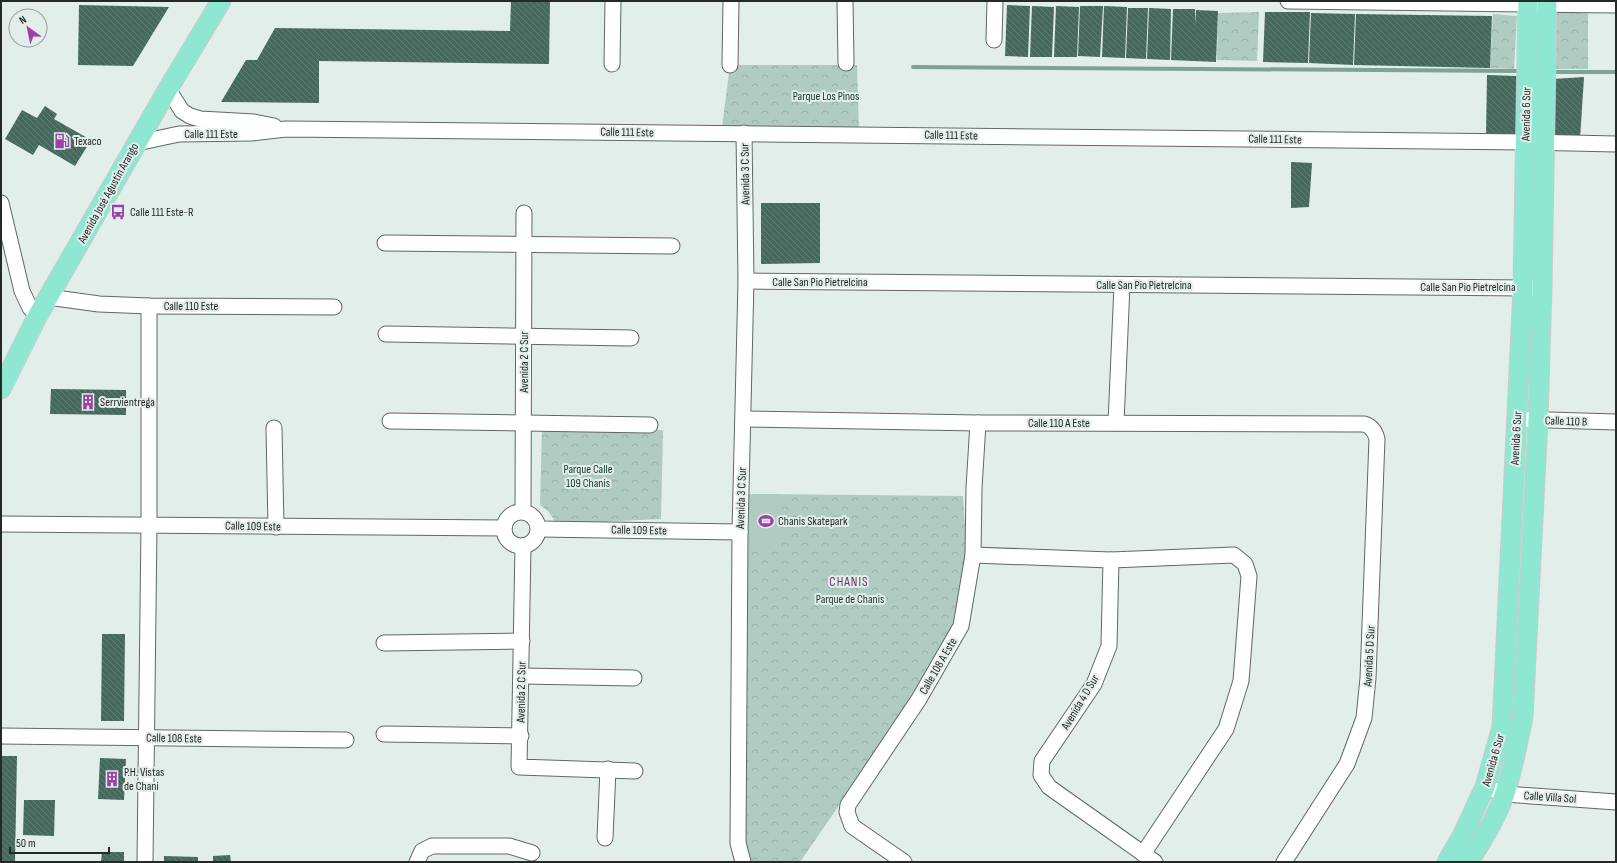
<svg xmlns="http://www.w3.org/2000/svg" width="1617" height="863" viewBox="0 0 1617 863" font-family="'Sofia Sans Condensed',sans-serif">
<defs>
<pattern id="park-crowns" width="20" height="18" patternUnits="userSpaceOnUse"><rect width="20" height="18" fill="#b0ccc2"/><path d="M2 6a3 3 0 1 1 6 0M12 15a3 3 0 1 1 6 0" fill="none" stroke="#97afa7"/></pattern>
<pattern id="building-back-hatch" width="6" height="6" patternUnits="userSpaceOnUse"><rect width="6" height="6" fill="#44695d"/><path d="M-1 5l2 2M0 0l6 6M5-1l2 2" fill="none" stroke="#627e75"/></pattern>
</defs>
<rect width="100%" height="100%" fill="#e2eee9"/>
<!-- park -->
<g fill="url(#park-crowns)">
<path d="M 1547,5 L 1588,5 L 1588,69 L 1552,69 Z"/>
<path d="M 1259,12 L 1257,61 L 1217,60 L 1218,13 Z"/>
<path d="M 1493,14 L 1517,16 L 1514,69 L 1490,68 Z"/>
<path d="M 730,65 L 857,65 L 859,129 L 722,127 Z"/>
<path d="M 542,429 L 663,430 L 661,519 L 557,524 L 548,511 L 540,505 Z"/>
<path d="M 749,494 L 963,496 L 967,559 L 956,623 L 909,704 L 800,862 L 750,862 L 743,844 Z"/>
</g>
<!-- pitch -->
<path fill="#b0ccc2" d="M 751,494 L 781,494 L 780,547 L 750,547 Z"/>
<g fill="none" stroke-linecap="round" stroke-linejoin="round">
<!-- stream -->
<g stroke="#7ca396" stroke-width="4">
<path d="M 913,67 L 1517,71"/>
<path d="M 1554,72 L 1616,72"/>
</g>
</g>
<!-- building -->
<g fill="url(#building-back-hatch)">
<path d="M 511,1 L 550,1 L 549,64 L 319,61 L 319,103 L 221,102 L 246,60 L 257,60 L 275,28 L 510,31 Z"/>
<path d="M 79,5 L 169,7 L 133,66 L 78,65 Z"/>
<path d="M 1007,5 L 1030,6 L 1028,57 L 1005,56 Z"/>
<path d="M 1032,6 L 1054,7 L 1052,57 L 1030,57 Z"/>
<path d="M 1056,6 L 1079,7 L 1077,57 L 1054,57 Z"/>
<path d="M 1080,6 L 1103,6 L 1100,57 L 1078,56 Z"/>
<path d="M 1104,6 L 1127,7 L 1125,58 L 1102,57 Z"/>
<path d="M 1128,8 L 1148,8 L 1146,59 L 1126,58 Z"/>
<path d="M 1149,8 L 1171,9 L 1170,60 L 1147,59 Z"/>
<path d="M 1173,9 L 1195,9 L 1195,25 L 1196,10 L 1218,11 L 1216,62 L 1171,60 Z"/>
<path d="M 1265,12 L 1310,12 L 1308,63 L 1263,62 Z"/>
<path d="M 1311,13 L 1355,14 L 1353,65 L 1309,63 Z"/>
<path d="M 1356,14 L 1492,16 L 1490,68 L 1354,65 Z"/>
<path d="M 1487,75 L 1517,76 L 1516,135 L 1486,135 Z"/>
<path d="M 1584,77 L 1580,139 L 1551,138 L 1553,79 Z"/>
<path d="M 45,106 L 57,114 L 54,119 L 91,140 L 75,166 L 39,145 L 33,155 L 5,139 L 22,110 L 37,118 Z"/>
<path d="M 1291,162 L 1312,163 L 1309,207 L 1291,208 Z"/>
<path d="M 761,203 L 820,203 L 820,263 L 761,264 Z"/>
<path d="M 51,389 L 126,390 L 126,415 L 50,414 Z"/>
<path d="M 102,634 L 125,634 L 124,721 L 101,721 Z"/>
<path d="M 1,756 L 17,756 L 15,862 L 1,862 Z"/>
<path d="M 100,758 L 126,759 L 124,800 L 98,799 Z"/>
<path d="M 24,800 L 55,800 L 54,836 L 23,835 Z"/>
<path d="M 102,852 L 124,852 L 124,862 L 101,862 Z"/>
<path d="M 230,855 L 231,862 L 213,862 L 213,856 Z"/>
<path d="M 164,856 L 198,857 L 198,862 L 164,862 Z"/>
</g>
<g fill="none" stroke-linecap="round" stroke-linejoin="round">
<!-- minor casing -->
<g stroke="#5e6965" stroke-width="17">
<g id="minor">
<path d="M 845,1 L 846,63"/>
<path d="M 1288,1 L 1616,5"/>
<path d="M 994,40 L 995,1"/>
<path d="M 612,64 L 613,1"/>
<path d="M 730,65 L 731,1"/>
<path d="M 168,89 L 182,111 L 190,116 L 200,119 L 254,122 L 274,126"/>
<path d="M 137,143 L 179,134 L 252,133 L 286,129 L 1525,142 L 1616,144"/>
<path d="M 1,203 L 22,291 L 30,308 L 38,315"/>
<path d="M 385,243 L 672,246"/>
<path d="M 746,281 L 1533,288"/>
<path d="M 48,297 L 99,304 L 149,306 L 334,307"/>
<path d="M 386,334 L 631,338"/>
<path d="M 743,419 L 978,423 L 1364,424 C 1371,426 1375,431 1377,439 L 1368,678 L 1364,718 L 1347,764 L 1284,862"/>
<path d="M 1517,419 L 1616,422"/>
<path d="M 390,421 L 650,425"/>
<path d="M 1116,423 L 1122,285"/>
<path d="M 274,428 L 276,527"/>
<path d="M 523,511 L 524,213"/>
<circle cx="521" cy="529" r="17"/>
<path d="M 1,524 L 504,528"/>
<path d="M 539,529 L 740,532"/>
<path d="M 523,546 L 519,767 L 635,771"/>
<path d="M 973,555 L 1111,560 L 1234,555 L 1245,564 L 1249,576 L 1241,681 L 1226,729 L 1143,854"/>
<path d="M 1111,560 L 1109,646 L 1094,684 L 1042,761 L 1041,775 L 1049,787 L 1155,862"/>
<path d="M 384,643 L 522,641"/>
<path d="M 522,676 L 634,678"/>
<path d="M 384,734 L 521,736"/>
<path d="M 1,736 L 346,740"/>
<path d="M 1485,787 L 1505,794 L 1616,802"/>
<path d="M 605,838 L 608,769"/>
<path d="M 145,862 L 149,525 L 149,306"/>
<path d="M 417,862 L 422,851 L 432,846 L 509,846 L 532,853"/>
<path d="M 743,862 L 738,843 L 740,532 L 746,281 L 744,133"/>
<path d="M 904,862 L 852,826 L 847,812 L 848,805 L 919,699 L 961,626 L 973,555 L 974,488 L 978,423"/>
</g>
</g>
<!-- major casing -->
<g stroke="#cacbcb" stroke-width="21">
<g id="major">
<path d="M 1,389 L 38,315 L 168,89 L 221,1"/>
<path d="M 1447,862 L 1462,836 L 1485,787 L 1502,727 L 1523,288 L 1528,1"/>
<path d="M 1469,862 C 1482,840 1497,817 1505,793 C 1513,768 1518,742 1523,717 L 1538,420 L 1542,288 L 1547,1"/>
</g>
</g>
<!-- minor -->
<use href="#minor" stroke="#fff" stroke-width="15"/>
<!-- major -->
<use href="#major" stroke="#8ee8d1" stroke-width="19"/>
</g>
<!-- icons -->
<defs>
<g id="fuel-bare" transform="scale(1.2)"><path d="M-5.5-6h7V0h2V4h1.3V-2.5L3-4.5l.8-.8L6-3V5H2.5V1h-1V6h-7ZM-4.2-4.7v3.2H.2V-4.7Z" fill="#9d40aa" stroke="#e2eee9" stroke-width="2.5" paint-order="stroke"/></g>
<g id="bus-bare" transform="scale(1.2)"><path d="M-5-6H5V4H4V6H2V4H-2V6H-4V4H-5ZM-3.5-4V0h7V-4ZM-3.5 1.2v1.5H-2V1.2ZM2 1.2v1.5H3.5V1.2Z" fill="#9d40aa" stroke="#e2eee9" stroke-width="2.5" paint-order="stroke"/></g>
<g id="building-bare" transform="scale(1.2)"><path d="M-4-6H4V6H1V3H-1V6H-4ZM-2.5-4.3h1.7v1.8h-1.7ZM.8-4.3h1.7v1.8H.8ZM-2.5-1h1.7V.8h-1.7ZM.8-1h1.7V.8H.8Z" fill="#9d40aa" stroke="#e2eee9" stroke-width="2.5" paint-order="stroke"/></g>
<g id="stadium-bare" transform="scale(1.2)"><path d="M0-5a6.5 5 0 1 0 0 10a6.5 5 0 1 0 0-10ZM-3.5-1.8h7v3.6h-7Z" fill="#9d40aa" stroke="#e2eee9" stroke-width="2.5" paint-order="stroke"/></g>
</defs>
<g fill-rule="evenodd">
<use href="#fuel-bare" x="62" y="141"/>
<use href="#bus-bare" x="118" y="212"/>
<use href="#building-bare" x="88" y="402"/>
<use href="#stadium-bare" x="766" y="521"/>
<use href="#building-bare" x="112" y="779"/>
</g>
<g text-anchor="middle" stroke-width="4" stroke-linejoin="round" paint-order="stroke">
<!-- park labels -->
<g font-size="12" fill="#12372d" stroke="#e2eee9">
<text x="826" y="100">Parque Los Pinos</text>
<text x="588" y="473">Parque Calle<tspan x="588" dy="14">109 Chanis</tspan></text>
<text x="850" y="603">Parque de Chanis</text>
</g>
<!-- street labels -->
<g font-size="12" fill="#242827" stroke="#e2eee9">
<text transform="translate(1526 114) rotate(-89)" y="4">Avenida 6 Sur</text>
<text transform="translate(627 132) rotate(1)" y="4">Calle 111 Este</text>
<text x="211" y="138">Calle 111 Este</text>
<text transform="translate(951 135) rotate(1)" y="4">Calle 111 Este</text>
<text transform="translate(1275 139) rotate(1)" y="4">Calle 111 Este</text>
<text transform="translate(745 174) rotate(-91)" y="4">Avenida 3 C Sur</text>
<text transform="translate(108 193) rotate(-61)" y="4">Avenida José Agustín Arango</text>
<text x="820" y="286">Calle San Pio Pietrelcina</text>
<text x="1144" y="289">Calle San Pio Pietrelcina</text>
<text x="1468" y="291">Calle San Pio Pietrelcina</text>
<text x="191" y="310">Calle 110 Este</text>
<text transform="translate(524 362) rotate(-90)" y="4">Avenida 2 C Sur</text>
<text transform="translate(1566 421) rotate(2)" y="4">Calle 110 B</text>
<text x="1059" y="427">Calle 110 A Este</text>
<text transform="translate(1516 438) rotate(-87)" y="4">Avenida 6 Sur</text>
<text transform="translate(741 498) rotate(-88)" y="4">Avenida 3 C Sur</text>
<text transform="translate(253 526) rotate(1)" y="4">Calle 109 Este</text>
<text transform="translate(639 530) rotate(1)" y="4">Calle 109 Este</text>
<text transform="translate(1369 656) rotate(-87)" y="4">Avenida 5 D Sur</text>
<text transform="translate(938 666) rotate(-60)" y="4">Calle 108 A Este</text>
<text transform="translate(521 692) rotate(-89)" y="4">Avenida 2 C Sur</text>
<text transform="translate(1080 702) rotate(-59)" y="4">Avenida 4 D Sur</text>
<text transform="translate(174 738) rotate(1)" y="4">Calle 108 Este</text>
<text transform="translate(1493 760) rotate(-74)" y="4">Avenida 6 Sur</text>
<text transform="translate(1550 797) rotate(4)" y="4">Calle Villa Sol</text>
</g>
<!-- poi labels -->
<g font-size="12" fill="#242827" stroke="#e2eee9" text-anchor="start">
<text x="74" y="145">Texaco</text>
<text x="130" y="216">Calle 111 Este-R</text>
<text x="100" y="406">Serrvientrega</text>
<text x="778" y="525">Chanis Skatepark</text>
<text x="124" y="776">P.H. Vistas<tspan x="124" dy="14">de Chani</tspan></text>
</g>
<!-- neighbourhood labels -->
<g font-size="13" letter-spacing="1" fill="#65376c" stroke="#e2eee9">
<text x="849" y="586">CHANIS</text>
</g>
</g>
<!-- border -->
<rect width="1617" height="863" fill="none" stroke="#242827" stroke-width="4"/>
<!-- north arrow -->
<g transform="translate(28 28) rotate(327)"><circle r="19" fill="#e2eee9" stroke="#969f9b"/>
<path d="M0-3L7 15L0 10L-7 15Z" fill="#9d40aa"/>
<text y="-6" font-size="11" font-weight="bold" text-anchor="middle" fill="#242827">N</text>
</g>
<!-- scale -->
<path d="M10 847v6h99v-6" fill="none" stroke="#242827" stroke-width="2"/>
<text x="16" y="847" font-size="12" fill="#242827" stroke="#e2eee9" stroke-width="3" paint-order="stroke">50 m</text>
</svg>
